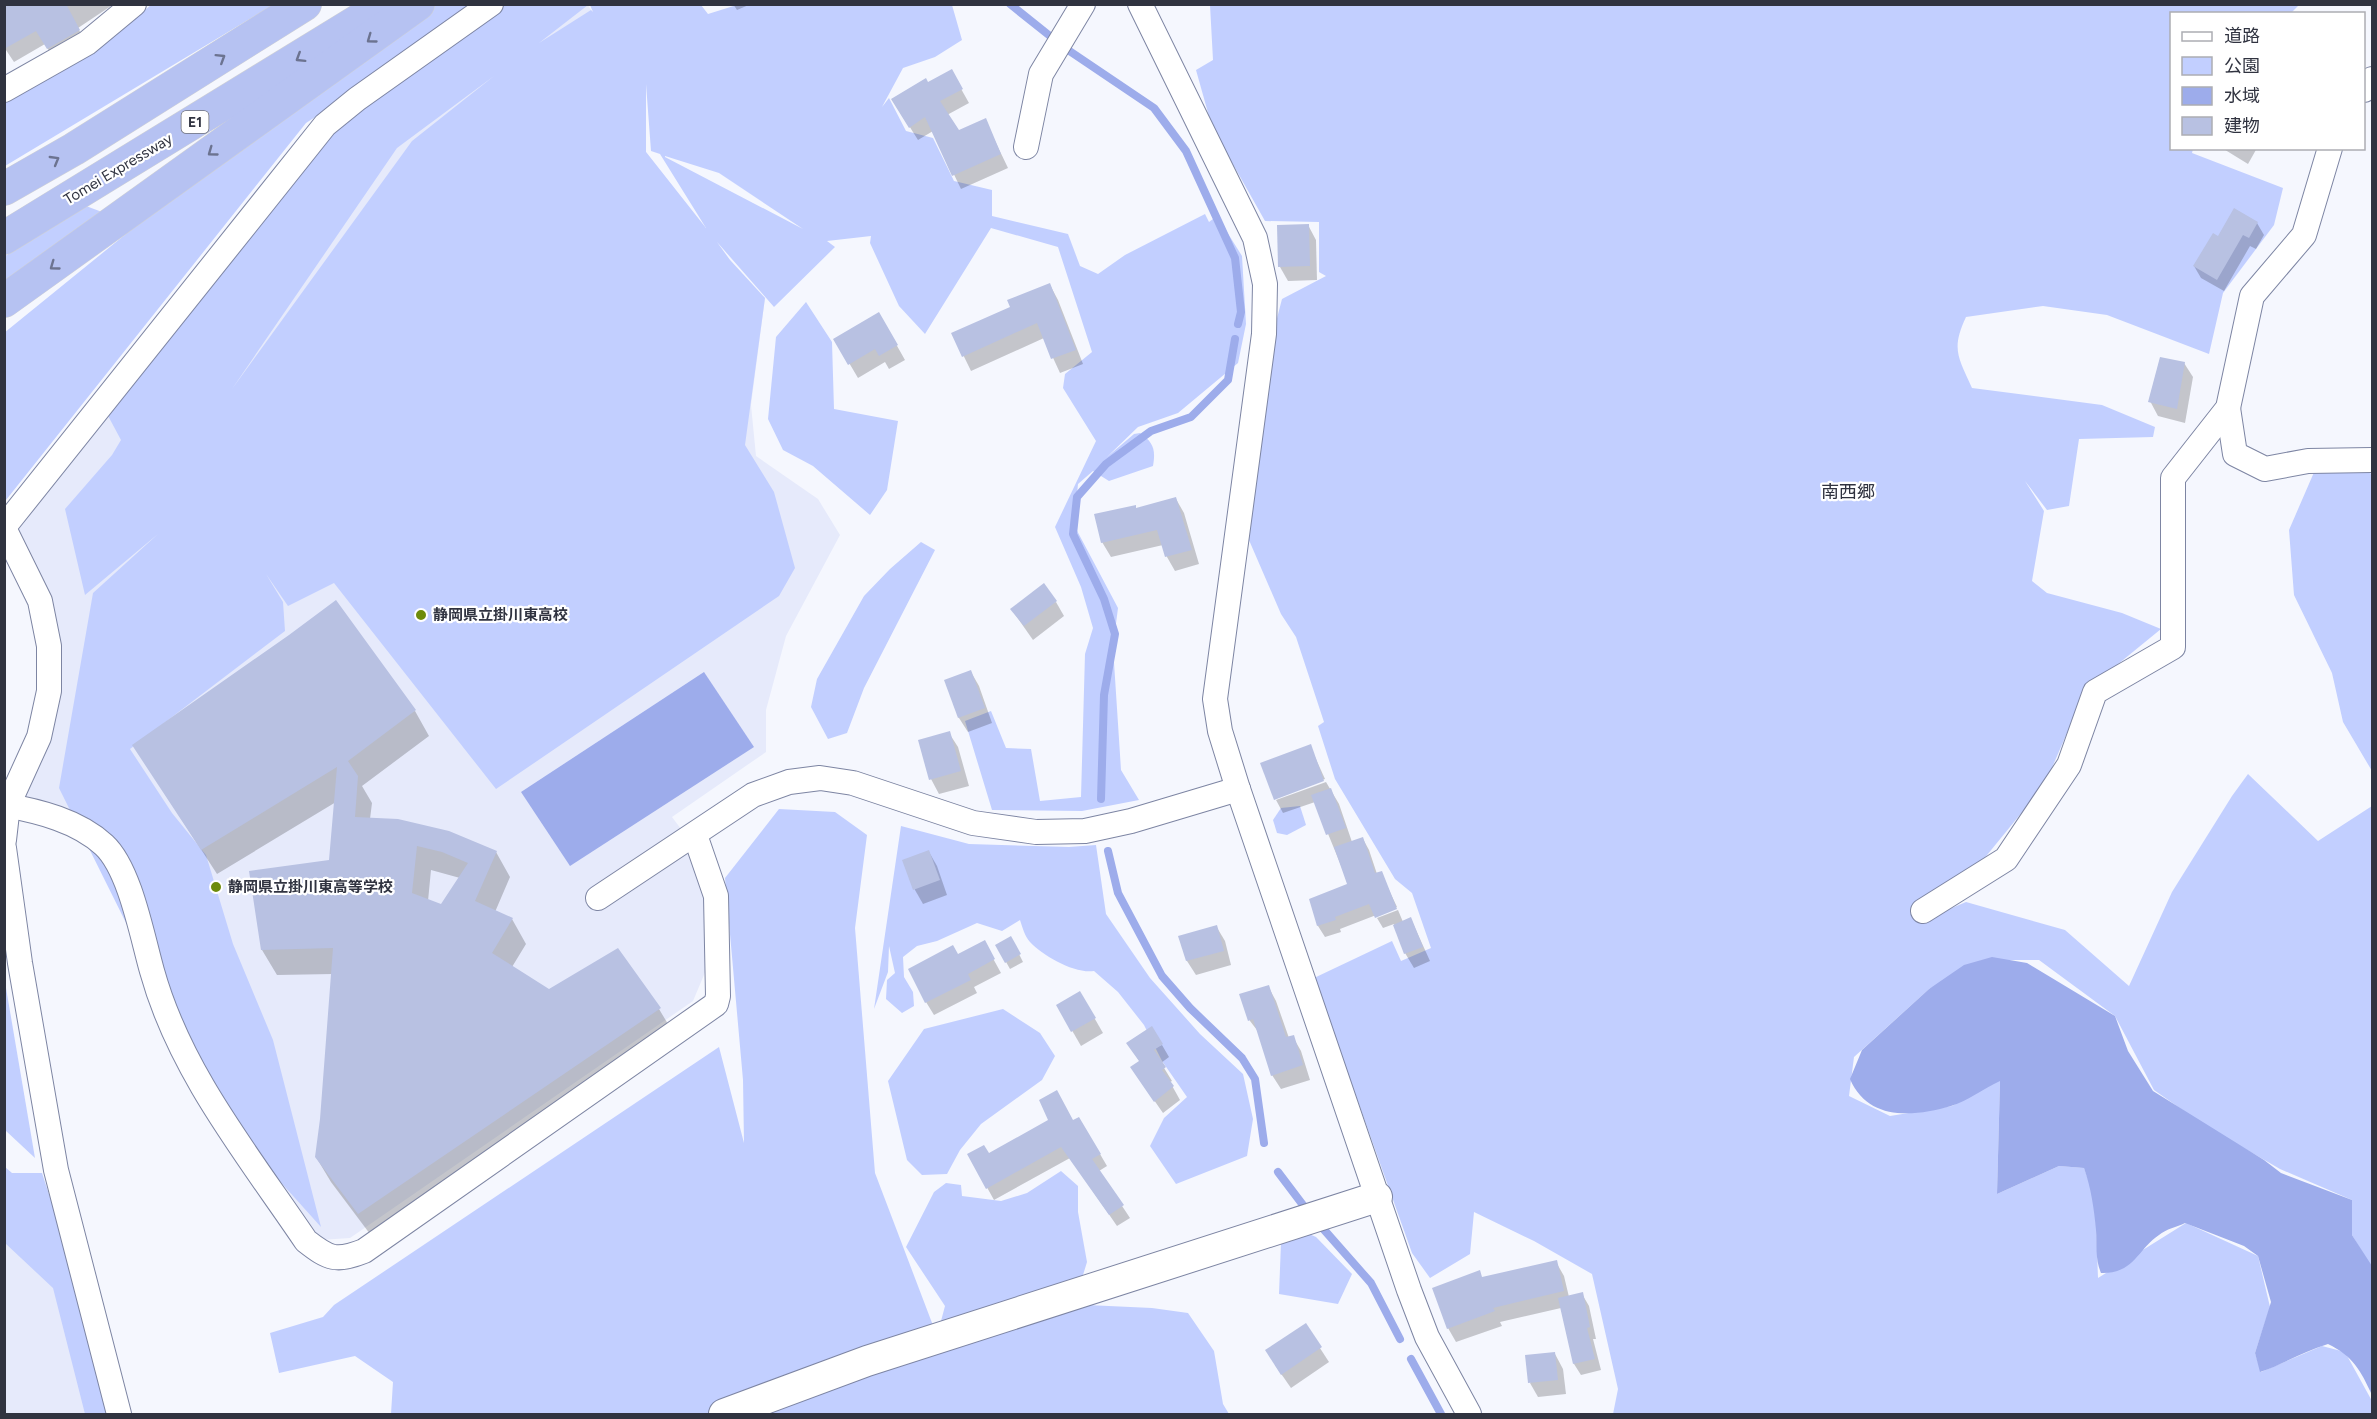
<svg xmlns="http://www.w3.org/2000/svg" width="2377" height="1419" viewBox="0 0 2377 1419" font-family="Figtree,'Noto Sans JP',sans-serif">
<rect width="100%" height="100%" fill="#f5f7fe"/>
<!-- built -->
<g fill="#e6eafb">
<path d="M 587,4 L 622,55 L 645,66 L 646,152 L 730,260 L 765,298 L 751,405 L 756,456 L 818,499 L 840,535 L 786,636 L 766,710 L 766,752 L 672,817 L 702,857 L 717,944 L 693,1001 L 350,1238 L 306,1241 L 91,835 L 12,797 L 57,645 L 5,527 L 491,5 Z"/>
<path d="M 4,1226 L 56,1270 L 95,1414 L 5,1414 Z"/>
</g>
<!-- green -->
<g fill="#c2cfff" fill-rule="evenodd">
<path d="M 740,4 L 952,5 L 962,40 L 935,57 L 903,68 L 882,107 L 889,98 L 906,131 L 933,138 L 954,181 L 992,190 L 992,216 L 1068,234 L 1080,266 L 1098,274 L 1125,255 L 1205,214 L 1209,222 L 1217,216 L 1242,256 L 1246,324 L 1238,363 L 1178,413 L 1138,427 L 1107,457 L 1134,434 L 1140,433 C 1153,442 1156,449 1153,466 L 1109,481 L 1093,471 L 1078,484 L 1074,525 L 1118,608 L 1113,647 L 1121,770 L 1139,800 L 1082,811 L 992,810 L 965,721 L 991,711 L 1006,748 L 1031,749 L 1040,801 L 1081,797 L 1085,654 L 1093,628 L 1081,587 L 1055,527 L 1096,441 L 1063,388 L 1065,374 L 1092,352 L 1058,247 L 991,228 L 925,334 L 899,306 L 870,243 L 871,236 L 827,241 L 835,247 L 774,307 L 717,242 L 730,260 L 765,298 L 745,445 L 774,492 L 795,568 L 779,596 L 496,789 L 334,583 L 288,606 L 266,574 L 283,602 L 285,631 L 130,749 L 172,813 L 206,855 L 233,944 L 273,1040 L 321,1227 L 223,1118 L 59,788 L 93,593 L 158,534 L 85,595 L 65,509 L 112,455 L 121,440 L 106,412 L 325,125 L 492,5 L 588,5 L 539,43 L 591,10 L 593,12 L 590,5 L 701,5 L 708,14 ZM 494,76 L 412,141 L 232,389 L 397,148 ZM 646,84 L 651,151 L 660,154 L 706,228 L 646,152 ZM 665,156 L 719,173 L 803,229 L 665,157 Z"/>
<path d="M 151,5 L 273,5 L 5,166 L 4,98 L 93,52 Z"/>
<path d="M 435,5 L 487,5 L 306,123 L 6,500 L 4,333 L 302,91 Z"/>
<path d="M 1210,5 L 2299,5 L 2291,13 L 2172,14 L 2172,148 L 2193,149 L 2192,153 L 2283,188 L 2274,225 L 2223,293 L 2209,354 L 2107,315 L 2043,306 L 1966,317 C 1951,349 1958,357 1972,388 L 2102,405 L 2155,427 L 2153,437 L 2079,439 L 2069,506 L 2047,510 L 2025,481 L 2044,511 L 2032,581 L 2047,593 L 2122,613 L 2161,629 L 2085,691 L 2045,784 L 1983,860 L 1921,921 L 1966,902 L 2065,930 L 2129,986 L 2172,892 L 2232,796 L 2248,774 L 2318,841 L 2372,806 L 2372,1268 L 2352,1235 L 2352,1200 L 2280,1169 L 2204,1125 L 2154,1090 L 2115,1016 L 2039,960 L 1982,960 L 1929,989 L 1854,1057 L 1849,1096 L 1890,1116 L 1952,1106 L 2000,1080 L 1997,1194 L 2059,1166 L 2084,1168 L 2095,1198 L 2098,1278 L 2186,1223 L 2258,1256 L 2270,1307 L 2255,1353 L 2261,1372 L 2322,1346 L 2345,1352 L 2372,1401 L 2372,1414 L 1613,1414 L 1618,1389 L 1592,1274 L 1534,1241 L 1474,1212 L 1470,1254 L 1430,1278 L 1412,1253 L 1314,978 L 1392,941 L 1401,961 L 1431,948 L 1412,893 L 1395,879 L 1335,779 L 1318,726 L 1324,722 L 1296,637 L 1281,614 L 1239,517 L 1254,407 L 1282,299 L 1326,276 L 1319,272 L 1319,222 L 1265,221 L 1212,127 L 1196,70 L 1213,60 Z"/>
<path d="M 86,206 L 102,212 L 5,281 L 5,256 Z"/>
<path d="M 806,302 L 832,342 L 834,409 L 898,421 L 887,490 L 870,515 L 813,466 L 783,450 L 768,419 L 776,337 Z"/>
<path d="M 2335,460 L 2372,474 L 2372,771 L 2343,722 L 2332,673 L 2294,595 L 2289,530 L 2315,470 Z"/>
<path d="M 921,542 L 935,550 L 864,688 L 847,733 L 828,739 L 811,707 L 817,679 L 864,596 L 890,569 Z"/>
<path d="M 1300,806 L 1306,825 L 1287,835 L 1277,833 L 1273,820 L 1281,808 Z"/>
<path d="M 779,809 L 835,812 L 867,835 L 855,928 L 875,1173 L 937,1336 L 945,1306 L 906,1247 L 934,1192 L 946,1183 L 961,1185 L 962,1196 L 1001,1201 L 1027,1193 L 1061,1171 L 1078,1186 L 1078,1212 L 1087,1262 L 1079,1288 L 1022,1302 L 1152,1308 L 1188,1313 L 1214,1351 L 1223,1404 L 1229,1414 L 391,1414 L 393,1382 L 355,1356 L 279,1373 L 270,1333 L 323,1317 L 334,1305 L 719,1047 L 744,1143 L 743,1080 L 725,878 Z"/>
<path d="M 901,826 L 969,844 L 1069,847 L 1096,845 L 1106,914 L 1150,978 L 1200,1034 L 1243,1074 L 1253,1119 L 1247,1156 L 1176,1184 L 1150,1146 L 1164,1118 L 1187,1097 L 1162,1061 L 1144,1025 L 1118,992 L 1094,971 C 1075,974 1043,956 1030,942 C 1025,937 1022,926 1020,920 L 1002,931 L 977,923 L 937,941 L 917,946 L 903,957 L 904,977 L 913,992 L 914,1006 L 902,1013 L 886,999 L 887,980 L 895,973 L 889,946 L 888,972 L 874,1009 Z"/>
<path d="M 4,982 L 5,982 L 35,1158 L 5,1130 Z"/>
<path d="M 1003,1009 L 1040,1033 L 1055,1056 L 1042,1080 L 981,1124 L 960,1150 L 947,1174 L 922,1175 L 907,1160 L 888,1081 L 924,1029 Z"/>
<path d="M 5,1167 L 12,1173 L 42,1173 L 91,1322 L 113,1414 L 85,1414 L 53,1288 L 5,1243 Z"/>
<path d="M 1298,1229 L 1316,1237 L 1352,1274 L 1338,1304 L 1279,1294 L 1281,1243 Z"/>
</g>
<!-- water -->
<g fill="#9daceb">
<path d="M 704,672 L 754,747 L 570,866 L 521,792 Z"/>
<path d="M 1992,957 L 2027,963 L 2115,1016 L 2128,1051 L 2153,1091 L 2264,1160 L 2281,1173 L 2352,1200 L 2352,1235 L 2372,1266 L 2372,1395 C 2361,1371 2353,1356 2328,1344 C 2304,1351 2284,1364 2260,1372 L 2255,1353 L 2271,1302 L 2258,1256 L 2244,1246 L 2185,1223 C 2177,1227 2166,1229 2159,1235 C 2137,1250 2134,1274 2101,1273 C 2095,1259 2097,1245 2096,1230 C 2094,1208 2091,1188 2084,1168 L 2059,1166 L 1997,1194 L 2000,1081 C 1984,1088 1968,1101 1951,1106 C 1913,1117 1868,1121 1850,1079 L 1862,1050 L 1929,989 L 1964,965 Z"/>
</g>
<!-- shadow -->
<g fill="#0003" fill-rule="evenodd">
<path d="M 4,4 L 114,4 L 78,28 L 87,45 L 56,63 L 45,44 L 14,62 L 4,47 Z"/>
<path d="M 733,4 L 751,4 L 737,10 Z"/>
<path d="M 951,71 L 969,103 L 947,115 L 958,132 L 985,120 L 1008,168 L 961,189 L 933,131 L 918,140 L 901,113 L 928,84 Z"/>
<path d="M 2222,148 L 2257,148 L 2248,164 Z"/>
<path d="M 2257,223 L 2264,235 L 2256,249 L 2250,246 L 2224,291 L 2201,278 L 2194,266 L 2218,238 Z"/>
<path d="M 1308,225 L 1316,240 L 1317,280 L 1288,281 L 1280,267 Z"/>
<path d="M 1050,285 L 1058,300 L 1083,364 L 1060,373 L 1044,338 L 971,371 L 953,334 L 1012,307 Z"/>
<path d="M 879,314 L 905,360 L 889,369 L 885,362 L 858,378 L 835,339 Z"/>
<path d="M 2184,363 L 2193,377 L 2185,423 L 2158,416 L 2150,401 Z"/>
<path d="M 1176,499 L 1184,513 L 1199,564 L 1175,571 L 1167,557 L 1163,545 L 1111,557 L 1102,542 L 1137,510 Z"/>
<path d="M 1056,602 L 1064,616 L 1033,640 L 1012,610 Z"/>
<path d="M 971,672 L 979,686 L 992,723 L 968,732 L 959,718 L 946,681 Z"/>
<path d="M 415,711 L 429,736 L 362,786 L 372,803 L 370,819 L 496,852 L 510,877 L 495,912 L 512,919 L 526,944 L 512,967 L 549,990 L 618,950 L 659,1009 L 674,1034 L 373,1238 L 331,1182 L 316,1157 L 322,1119 L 333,974 L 277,975 L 262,950 L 330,861 L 336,802 L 217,874 L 134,746 ZM 431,870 L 460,878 L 441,906 L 428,901 Z"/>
<path d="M 949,733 L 958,747 L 969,786 L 939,794 L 931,779 Z"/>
<path d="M 1310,746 L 1325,779 L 1275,797 Z"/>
<path d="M 1326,782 L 1339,804 L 1352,842 L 1363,839 L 1369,850 L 1377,874 L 1381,873 L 1397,907 L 1340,929 L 1341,932 L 1325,937 L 1318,926 L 1311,900 L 1349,885 L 1315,802 L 1283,813 L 1276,800 Z"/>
<path d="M 929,852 L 937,866 L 947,895 L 923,904 L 915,890 L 904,860 Z"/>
<path d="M 1398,910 L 1403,922 L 1411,919 L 1430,961 L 1414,968 L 1405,953 L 1394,924 L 1383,928 L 1377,918 Z"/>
<path d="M 1216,926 L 1225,941 L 1231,965 L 1196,975 L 1187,961 L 1180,937 Z"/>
<path d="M 1011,938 L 1023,962 L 1010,969 L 997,946 Z"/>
<path d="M 984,942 L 1001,973 L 974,987 L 977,993 L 934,1015 L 926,1002 L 958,956 Z"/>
<path d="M 1268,986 L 1276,1001 L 1289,1038 L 1293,1037 L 1301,1051 L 1310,1080 L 1281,1089 L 1272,1075 L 1260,1034 L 1250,1021 L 1241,995 Z"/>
<path d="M 1080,993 L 1103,1033 L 1081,1046 L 1058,1006 Z"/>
<path d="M 1162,1045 L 1169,1057 L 1161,1063 L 1172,1081 L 1170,1082 L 1180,1100 L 1163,1113 L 1140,1080 L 1140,1062 L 1136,1056 Z"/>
<path d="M 1073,1122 L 1100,1154 L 1107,1166 L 1099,1171 L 1130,1218 L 1117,1226 L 1070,1158 L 994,1200 L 969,1155 L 988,1155 Z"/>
<path d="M 1556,1262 L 1564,1276 L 1569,1297 L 1582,1294 L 1589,1306 L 1596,1339 L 1593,1339 L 1601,1370 L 1581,1375 L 1574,1364 L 1561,1308 L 1500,1322 L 1502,1326 L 1456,1342 L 1448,1328 L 1483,1279 Z"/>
<path d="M 1305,1325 L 1329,1362 L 1291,1388 L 1275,1365 Z"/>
<path d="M 1555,1354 L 1563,1369 L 1566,1394 L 1538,1397 L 1530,1383 Z"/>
</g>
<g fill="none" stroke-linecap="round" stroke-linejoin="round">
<!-- stream -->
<g stroke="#9daceb" stroke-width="8">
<path d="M 1010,4 L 1050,36"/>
<path d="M 1068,50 L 1154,108 L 1186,151 L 1235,258 L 1241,312 L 1238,324"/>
<path d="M 1101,799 L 1104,695 L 1115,634 L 1104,599 L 1073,534 L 1077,497 L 1106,464 L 1151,431 L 1191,417 L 1228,380 L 1235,339"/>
<path d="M 1108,851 L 1118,893 L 1162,976 L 1190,1008 L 1242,1058 L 1255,1079 L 1264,1143"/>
<path d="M 1278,1172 L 1309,1213"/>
<path d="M 1319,1224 L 1371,1283 L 1400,1339"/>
<path d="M 1411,1359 L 1441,1414"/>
</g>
</g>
<!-- building -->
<g fill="#b8c1e2" fill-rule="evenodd">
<path d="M 4,4 L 66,4 L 80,30 L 47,49 L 36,31 L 4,49 Z"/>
<path d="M 952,69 L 963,89 L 940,101 L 959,130 L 986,118 L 1001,154 L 952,176 L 925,117 L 909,128 L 891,99 L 926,78 L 928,82 Z"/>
<path d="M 2234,208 L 2258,222 L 2249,238 L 2243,235 L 2217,280 L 2193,266 L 2213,233 L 2218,236 Z"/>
<path d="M 1309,224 L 1310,266 L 1278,267 L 1277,225 Z"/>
<path d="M 1050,283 L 1076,350 L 1051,359 L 1037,323 L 962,357 L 951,333 L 1010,307 L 1007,300 Z"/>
<path d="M 879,312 L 898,345 L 879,356 L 875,349 L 848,365 L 833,339 Z"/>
<path d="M 2160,357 L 2185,362 L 2177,409 L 2148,402 Z"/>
<path d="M 1176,497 L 1192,550 L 1165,557 L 1157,530 L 1101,543 L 1094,514 L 1136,505 L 1136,508 Z"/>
<path d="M 1044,583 L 1057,601 L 1024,626 L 1010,609 Z"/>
<path d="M 336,600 L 416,710 L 348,761 L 358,776 L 355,817 L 398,819 L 449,831 L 497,851 L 475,901 L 513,918 L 492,953 L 549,989 L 618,948 L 661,1008 L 358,1214 L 315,1157 L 320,1119 L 333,948 L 261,950 L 249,871 L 329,860 L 337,767 L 201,850 L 132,745 L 289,635 ZM 417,846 L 442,852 L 468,863 L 441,904 L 412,893 Z"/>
<path d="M 971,670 L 985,708 L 958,718 L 944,680 Z"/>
<path d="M 950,731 L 961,771 L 929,780 L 918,740 Z"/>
<path d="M 1311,744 L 1324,781 L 1274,800 L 1260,763 Z"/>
<path d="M 1331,788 L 1346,828 L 1326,835 L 1311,795 Z"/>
<path d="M 1363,837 L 1375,873 L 1382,871 L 1397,909 L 1375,918 L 1369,904 L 1335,917 L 1336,920 L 1317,926 L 1309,899 L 1347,884 L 1334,847 Z"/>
<path d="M 929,850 L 940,880 L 913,890 L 902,860 Z"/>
<path d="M 1411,917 L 1423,947 L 1404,954 L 1393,925 Z"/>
<path d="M 1217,925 L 1224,951 L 1186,961 L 1178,936 Z"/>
<path d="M 1011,936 L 1021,954 L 1005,963 L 995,945 Z"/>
<path d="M 985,940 L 995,959 L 968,974 L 971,980 L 925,1003 L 908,969 L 953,945 L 958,954 Z"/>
<path d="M 1269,985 L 1286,1037 L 1294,1035 L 1303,1065 L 1271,1076 L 1253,1019 L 1248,1021 L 1239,994 Z"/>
<path d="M 1080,991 L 1096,1018 L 1071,1032 L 1056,1005 Z"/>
<path d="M 1152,1026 L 1163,1044 L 1154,1050 L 1166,1067 L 1162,1070 L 1174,1086 L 1154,1102 L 1130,1067 L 1139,1061 L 1126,1043 Z"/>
<path d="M 1057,1090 L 1073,1120 L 1079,1117 L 1101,1154 L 1092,1159 L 1124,1205 L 1109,1215 L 1061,1147 L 986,1189 L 967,1154 L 984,1145 L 989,1153 L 1048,1120 L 1039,1100 Z"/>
<path d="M 1557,1260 L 1564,1291 L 1493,1308 L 1495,1311 L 1447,1329 L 1432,1288 L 1480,1270 L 1482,1277 Z"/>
<path d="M 1583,1292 L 1590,1327 L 1587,1328 L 1595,1359 L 1573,1364 L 1558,1298 Z"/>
<path d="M 1306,1323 L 1322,1347 L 1281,1375 L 1265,1350 Z"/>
<path d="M 1555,1352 L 1558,1380 L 1528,1383 L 1525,1355 Z"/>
</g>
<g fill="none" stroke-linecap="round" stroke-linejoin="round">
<!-- minor casing -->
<g stroke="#7d85a3" stroke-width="26">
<g id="minor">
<path d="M 1140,4 L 1255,238 L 1265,284 L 1264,334 L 1215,699 L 1220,731 L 1238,789 L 1409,1290 L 1427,1337 L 1469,1414"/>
<path d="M 4,90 L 87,43 L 134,4"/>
<path d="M 2364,90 L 2372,79"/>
<path d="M 1026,147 L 1041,74 L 1083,4"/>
<path d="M 2228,408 L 2235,454 L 2265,469 L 2308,461 L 2372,460"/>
<path d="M 4,527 L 325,125 L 357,99 L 491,4"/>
<path d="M 4,528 L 40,601 L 49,646 L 49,691 L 39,737 L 8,805 L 4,840"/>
<path d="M 4,805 C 39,811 78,821 104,845 C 130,869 142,936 152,971 C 180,1072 248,1155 306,1241 C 329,1259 336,1262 364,1251 L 716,1004 L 718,996 L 716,896 L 695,835"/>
<path d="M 4,848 L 20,963 L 56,1170 L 119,1414"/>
<path d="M 598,898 L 753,795 L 789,782 L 820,778 L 853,783 L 973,823 L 1036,832 L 1085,831 L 1131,821 L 1238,789"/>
<path d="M 1923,911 L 2006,859 L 2069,765 L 2095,692 L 2173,647 L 2173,478 L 2228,408 L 2252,296 L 2304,235 L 2330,148"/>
</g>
</g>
<!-- tertiary casing -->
<g stroke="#7d85a3" stroke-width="32">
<path id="tertiary" d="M 724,1414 L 867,1361 L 1377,1197"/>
</g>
<!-- motorway casing -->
<g stroke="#d1d2d5" stroke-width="34">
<g id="motorway">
<path d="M 4,189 L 74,149 L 305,4"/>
<path d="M 4,238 L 376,10"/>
<path d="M 4,301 L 418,4"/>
</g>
</g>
<!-- minor -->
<use href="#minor" stroke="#fff" stroke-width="24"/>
<!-- tertiary -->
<use href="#tertiary" stroke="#fff" stroke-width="30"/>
<!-- motorway -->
<use href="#motorway" stroke="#b6c2f2" stroke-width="33"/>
</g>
<!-- one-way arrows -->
<defs><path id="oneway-chevron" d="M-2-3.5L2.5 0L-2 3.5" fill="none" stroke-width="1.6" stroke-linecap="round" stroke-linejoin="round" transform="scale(1.5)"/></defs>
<g stroke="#6c7390">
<use href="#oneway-chevron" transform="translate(371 39) rotate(144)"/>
<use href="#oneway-chevron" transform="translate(221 58) rotate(-32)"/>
<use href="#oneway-chevron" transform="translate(300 58) rotate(148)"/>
<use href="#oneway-chevron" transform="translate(212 152) rotate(144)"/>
<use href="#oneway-chevron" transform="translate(55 160) rotate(-30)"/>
<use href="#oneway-chevron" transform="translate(54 266) rotate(144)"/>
</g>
<!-- markers -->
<g fill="#6d8b0a" stroke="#fff" stroke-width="2">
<circle cx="421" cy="615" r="6"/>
<circle cx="216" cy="887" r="6"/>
</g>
<g text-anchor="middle" stroke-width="4.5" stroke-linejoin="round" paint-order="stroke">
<!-- shield labels -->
<rect fill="#fff" stroke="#6e7079" stroke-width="1.5" x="181.5" y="111" width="27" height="22" rx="4.5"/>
<g font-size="14" font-weight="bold" fill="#303340">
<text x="195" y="127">E1</text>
</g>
<!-- street labels -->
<g font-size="15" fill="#303340" stroke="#fff">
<text transform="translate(118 169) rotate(-31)" y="5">Tomei Expressway</text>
</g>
<!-- poi labels -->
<g font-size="15" font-weight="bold" fill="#303340" stroke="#fff" text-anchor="start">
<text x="433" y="620">静岡県立掛川東高校</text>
<text x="228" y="892">静岡県立掛川東高等学校</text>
</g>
<!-- quarter labels -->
<g font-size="18" fill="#303340" stroke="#fff">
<text x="1848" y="498">南西郷</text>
</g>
</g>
<!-- border -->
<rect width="2377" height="1419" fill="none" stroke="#303340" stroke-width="12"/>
<!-- legend -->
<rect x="2170" y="12" width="195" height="138" fill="#ffffff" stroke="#acadb3" stroke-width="1.5"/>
<rect x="2182" y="32" width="30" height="9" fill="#ffffff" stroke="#acadb3" stroke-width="1.5"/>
<text x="2224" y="42" font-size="18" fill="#303340">道路</text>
<rect x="2182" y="57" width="30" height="18" fill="#c2cfff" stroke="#acadb3" stroke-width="1.5"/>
<text x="2224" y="72" font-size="18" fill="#303340">公園</text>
<rect x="2182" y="87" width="30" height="18" fill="#9daceb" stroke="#acadb3" stroke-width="1.5"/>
<text x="2224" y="102" font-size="18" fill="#303340">水域</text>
<rect x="2182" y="117" width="30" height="18" fill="#b8c1e2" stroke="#acadb3" stroke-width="1.5"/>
<text x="2224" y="132" font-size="18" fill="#303340">建物</text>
</svg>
